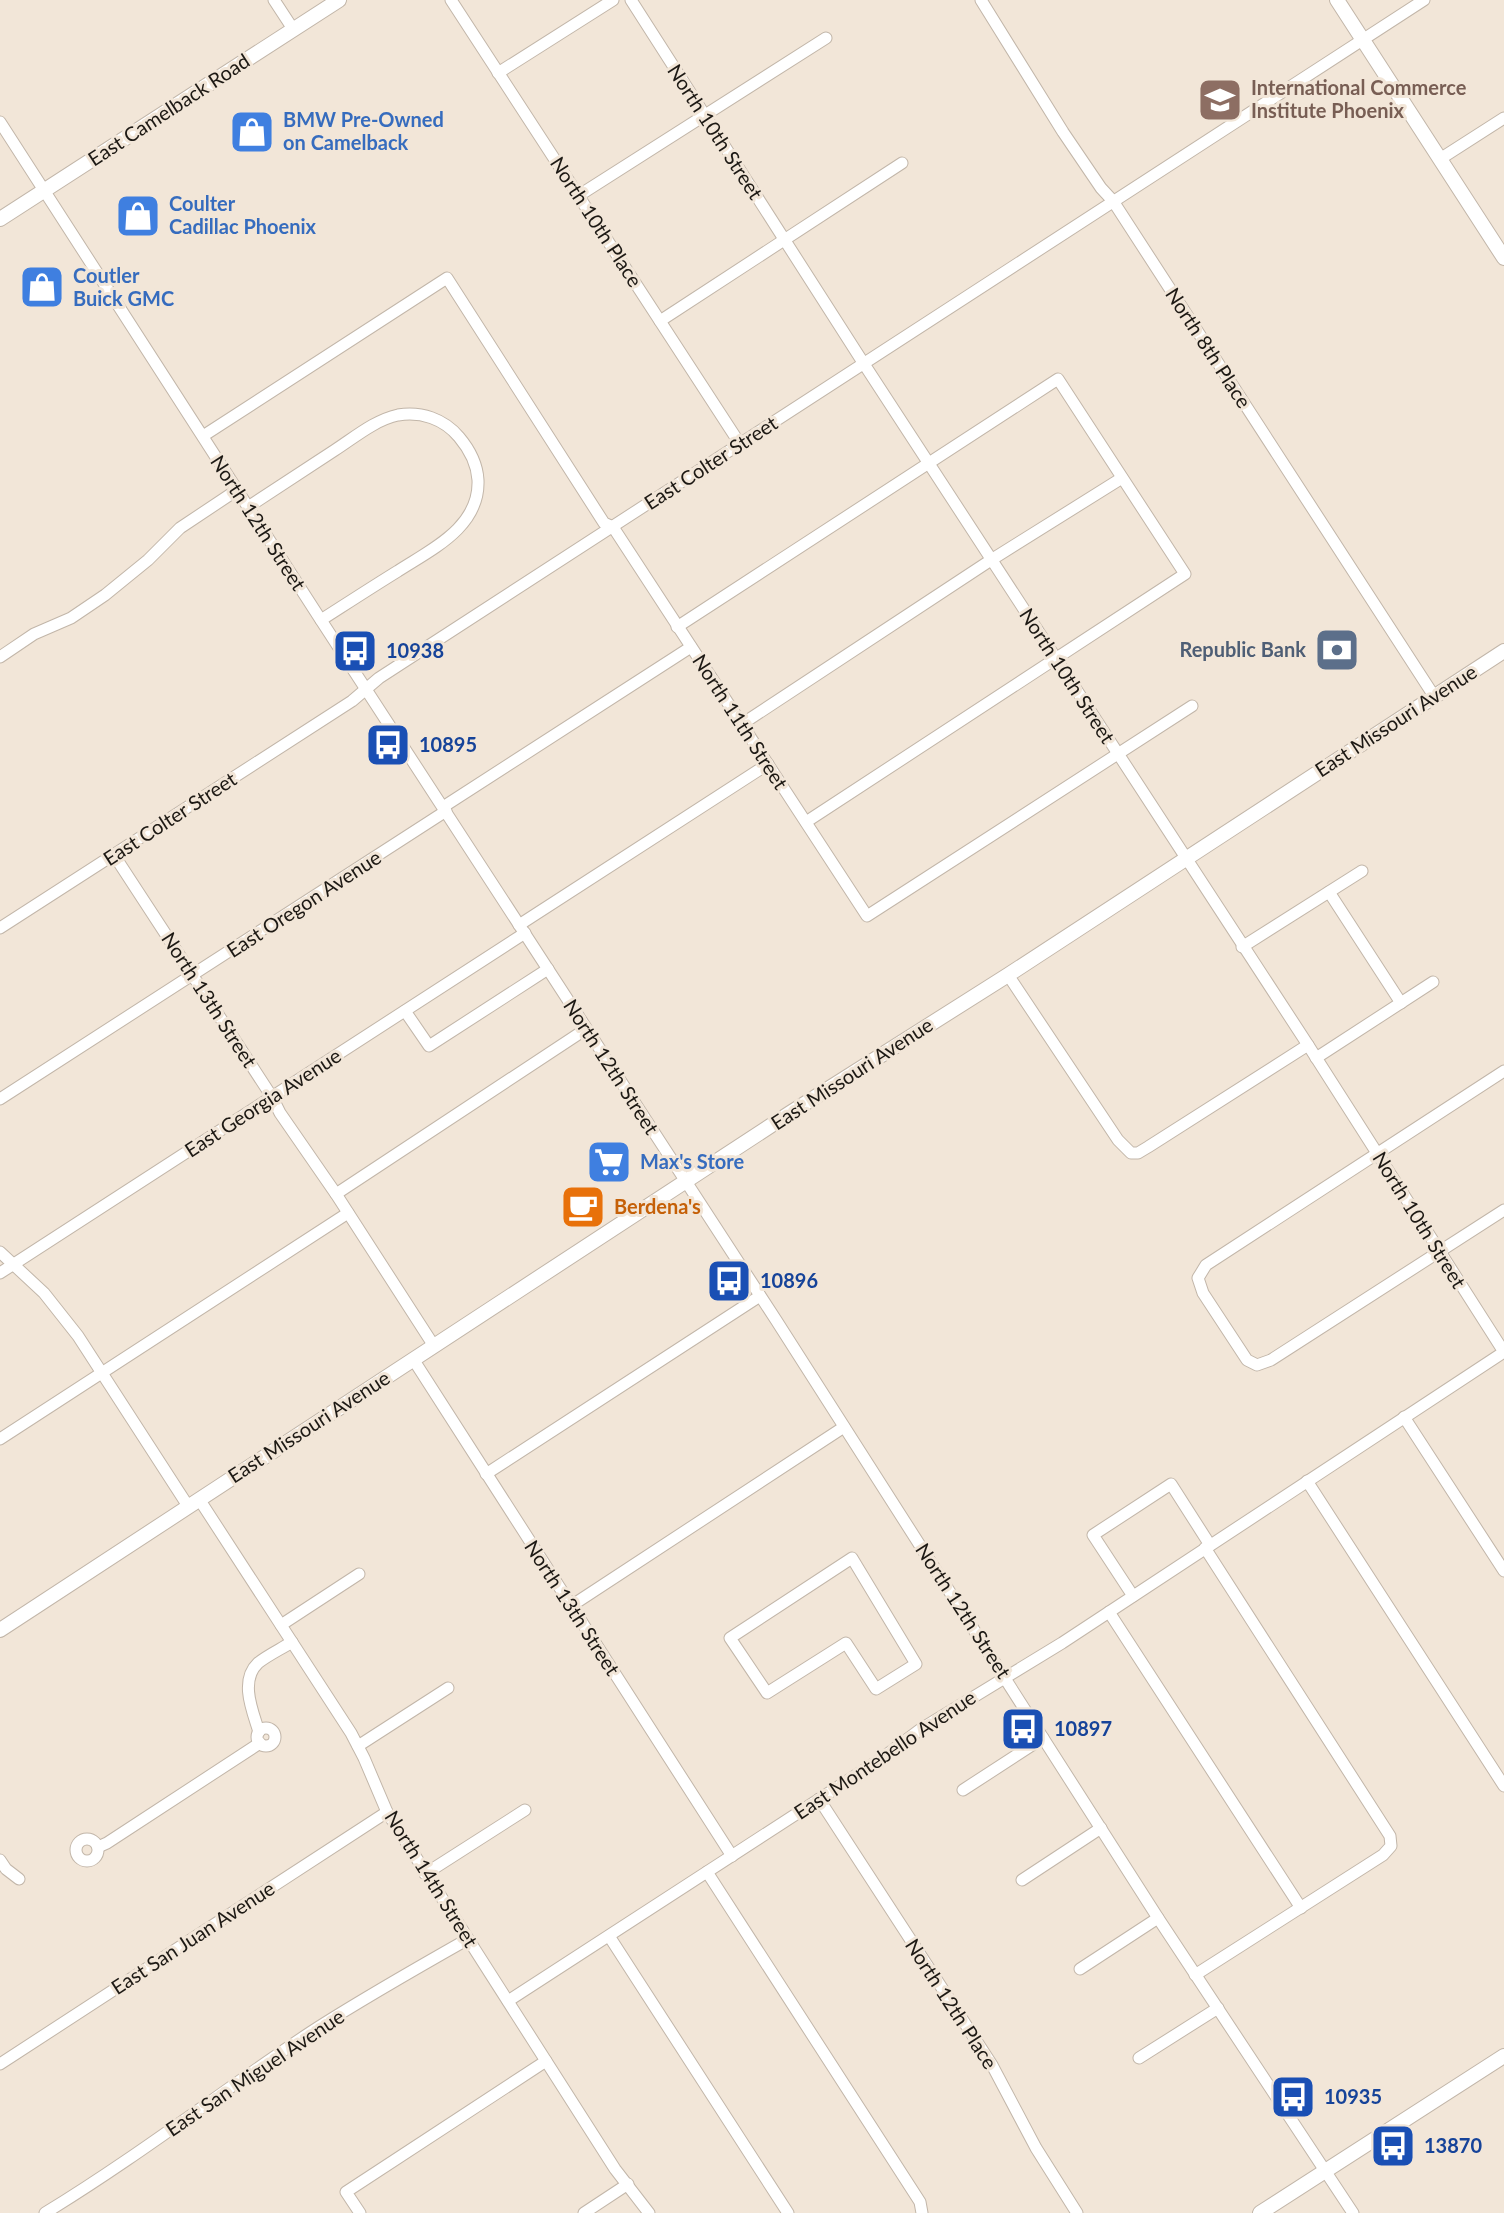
<svg xmlns="http://www.w3.org/2000/svg" width="1504" height="2213" viewBox="0 0 1504 2213" font-family="Lato,sans-serif">
<rect width="100%" height="100%" fill="#f2e6d8"/>
<g fill="none" stroke-linecap="round" stroke-linejoin="round">
<!-- minor casing -->
<g stroke="#c2b6a9" stroke-width="13">
<g id="minor">
<path d="M 274,0 L 293,29"/>
<path d="M 451,0 L 740,444"/>
<path d="M 631,0 L 864,364 L 1308,1045 L 1504,1352"/>
<path d="M 981,0 L 1063,132 L 1101,188 L 1113,201 L 1434,696"/>
<path d="M 498,73 L 613,0"/>
<path d="M 0,122 L 317,614 L 776,1320 L 1158,1918 L 1353,2213"/>
<path d="M 1440,159 L 1504,118"/>
<path d="M 578,196 L 826,38"/>
<path d="M 660,321 L 902,163"/>
<path d="M 203,436 L 447,278 L 604,523 L 613,527 L 867,916 L 1192,706"/>
<path d="M 248,507 C 277,488 306,469 335,450 C 355,437 375,420 398,415 C 421,411 444,419 459,437 C 470,450 477,463 478,480 C 480,527 432,549 398,571 C 372,587 346,604 321,620"/>
<path d="M 677,627 L 1058,379 L 1185,574 L 806,822"/>
<path d="M 0,657 L 34,634 L 71,618 L 105,595 L 148,560 L 180,528 L 237,490"/>
<path d="M 742,724 L 991,560 L 1122,478"/>
<path d="M 443,807 L 691,647"/>
<path d="M 114,855 L 272,1097 L 280,1113 L 336,1194 L 434,1346"/>
<path d="M 1329,892 L 1401,1003"/>
<path d="M 519,925 L 768,764"/>
<path d="M 0,928 L 352,701 L 379,678 L 1424,0"/>
<path d="M 1242,947 L 1362,871"/>
<path d="M 1008,975 L 1118,1140 L 1131,1153 L 1138,1153 L 1148,1147 L 1308,1045"/>
<path d="M 405,1011 L 429,1046 L 548,969"/>
<path d="M 1316,1058 L 1433,982"/>
<path d="M 1504,1071 L 1206,1265 L 1198,1278 L 1203,1293 L 1247,1360 L 1257,1365 L 1271,1360 L 1504,1210"/>
<path d="M 0,1099 L 446,811"/>
<path d="M 336,1194 L 586,1029"/>
<path d="M 0,1252 L 44,1293 L 78,1336 L 188,1506"/>
<path d="M 0,1273 L 525,933"/>
<path d="M 413,1359 L 732,1856"/>
<path d="M 1404,1417 L 1504,1571"/>
<path d="M 0,1439 L 348,1213"/>
<path d="M 486,1474 L 760,1296"/>
<path d="M 1307,1481 L 1504,1786"/>
<path d="M 199,1499 L 351,1733 L 364,1758 L 387,1812 L 615,2169 L 649,2213"/>
<path d="M 852,1558 L 916,1664 L 876,1689 L 846,1643 L 767,1693 L 730,1638 Z"/>
<path d="M 1133,1596 L 1093,1535 L 1171,1484 L 1210,1545"/>
<path d="M 571,1606 L 844,1427"/>
<path d="M 1109,1612 L 1301,1908"/>
<path d="M 281,1625 L 359,1574"/>
<circle cx="266" cy="1737" r="9"/>
<path d="M 259,1732 C 253,1712 239,1681 258,1663 C 268,1655 281,1649 292,1642"/>
<path d="M 358,1746 L 448,1688"/>
<path d="M 963,1790 L 1043,1738"/>
<path d="M 819,1799 L 992,2065 L 1036,2148 L 1077,2213"/>
<circle cx="87" cy="1850" r="11"/>
<path d="M 98,1847 L 107,1843 L 260,1743"/>
<path d="M 0,1860 L 6,1869 L 19,1879"/>
<path d="M 707,1872 L 920,2202 L 922,2213"/>
<path d="M 425,1874 L 525,1810"/>
<path d="M 1022,1880 L 1101,1828"/>
<path d="M 609,1936 L 788,2213"/>
<path d="M 1080,1969 L 1158,1918"/>
<path d="M 1195,1975 L 1383,1855 L 1391,1846 L 1390,1836 L 1205,1548"/>
<path d="M 508,2001 L 881,1759 L 921,1729 L 1062,1643 L 1504,1352"/>
<path d="M 1139,2058 L 1218,2008"/>
<path d="M 0,2064 L 387,1812"/>
<path d="M 45,2213 C 137,2157 222,2091 311,2032 C 362,1999 415,1969 468,1939"/>
<path d="M 360,2213 L 346,2192 L 546,2061"/>
<path d="M 584,2213 L 628,2184"/>
</g>
</g>
<!-- major casing -->
<g stroke="#c2b6a9" stroke-width="16">
<g id="major">
<path d="M 1337,0 L 1504,258"/>
<path d="M 0,219 L 339,0"/>
<path d="M 0,1630 L 790,1113 L 1008,975 L 1504,651"/>
<path d="M 1260,2213 L 1504,2056"/>
</g>
</g>
<!-- minor -->
<use href="#minor" stroke="#fff" stroke-width="11"/>
<!-- major -->
<use href="#major" stroke="#fff" stroke-width="14"/>
</g>
<!-- icons -->
<defs>
<g id="school-square" transform="scale(2.3)"><rect x="-9" y="-9" width="18" height="18" rx="4" fill="#8d6e63" stroke="#f2e6d8"/><path d="M0-5L7-2L0 1L-7-2ZM-4 1L0 2.5L4 1V4Q0 6-4 4Z" fill="#fff"/></g>
<g id="shop-square" transform="scale(2.3)"><rect x="-9" y="-9" width="18" height="18" rx="4" fill="#3f7fe0" stroke="#f2e6d8"/><path d="M-5-2.5h2.3a2.7 3.5 0 0 1 5.4 0H5L5.5 6h-11ZM-1.5-2.5h3a1.5 2.3 0 0 0-3 0Z" fill="#fff"/></g>
<g id="bank-square" transform="scale(2.3)"><rect x="-9" y="-9" width="18" height="18" rx="4" fill="#5c6f8a" stroke="#f2e6d8"/><path d="M-6-4H6V4H-6ZM0-2.3a2.3 2.3 0 1 0 0 4.6a2.3 2.3 0 1 0 0-4.6Z" fill="#fff"/></g>
<g id="bus-square" transform="scale(2.3)"><rect x="-9" y="-9" width="18" height="18" rx="4" fill="#1a4fb4" stroke="#f2e6d8"/><path d="M-5-6H5V4H4V6H2V4H-2V6H-4V4H-5ZM-3.5-4V0h7V-4ZM-3.5 1.2v1.5H-2V1.2ZM2 1.2v1.5H3.5V1.2Z" fill="#fff"/></g>
<g id="supermarket-square" transform="scale(2.3)"><rect x="-9" y="-9" width="18" height="18" rx="4" fill="#3f7fe0" stroke="#f2e6d8"/><path d="M-6-5.5h2.5l.6 2H6L4.5 2H-2.5L-4.4-4H-6ZM-1.5 3.2a1.3 1.3 0 1 0 .1 0ZM3 3.2a1.3 1.3 0 1 0 .1 0Z" fill="#fff"/></g>
<g id="cafe-square" transform="scale(2.3)"><rect x="-9" y="-9" width="18" height="18" rx="4" fill="#e8710a" stroke="#f2e6d8"/><path d="M-5.5-4.5H6V0H3Q3 3.5 0 3.5H-2.5Q-5.5 3.5-5.5 0ZM3-3.2v2h1.7v-2ZM-6 4.5H4V6H-6Z" fill="#fff"/></g>
</defs>
<g fill-rule="evenodd">
<use href="#school-square" x="1220" y="100"/>
<use href="#shop-square" x="252" y="132"/>
<use href="#shop-square" x="138" y="216"/>
<use href="#shop-square" x="42" y="287"/>
<use href="#bank-square" x="1337" y="650"/>
<use href="#bus-square" x="355" y="651"/>
<use href="#bus-square" x="388" y="745"/>
<use href="#supermarket-square" x="609" y="1162"/>
<use href="#cafe-square" x="583" y="1207"/>
<use href="#bus-square" x="729" y="1281"/>
<use href="#bus-square" x="1023" y="1729"/>
<use href="#bus-square" x="1293" y="2097"/>
<use href="#bus-square" x="1393" y="2146"/>
</g>
<g text-anchor="middle" stroke-width="6" stroke-linejoin="round" paint-order="stroke">
<!-- education labels -->
<g font-size="20" font-weight="bold" fill="#785e54" stroke="#f2e6d8" text-anchor="start">
<text x="1251" y="95">International Commerce<tspan x="1251" dy="23">Institute Phoenix</tspan></text>
</g>
<!-- street labels -->
<g font-size="20" fill="#1d1914" stroke="#f2e6d8">
<text transform="translate(169 110) rotate(-33)" y="7">East Camelback Road</text>
<text transform="translate(715 132) rotate(57)" y="7">North 10th Street</text>
<text transform="translate(596 222) rotate(57)" y="7">North 10th Place</text>
<text transform="translate(1208 348) rotate(57)" y="7">North 8th Place</text>
<text transform="translate(711 463) rotate(-33)" y="7">East Colter Street</text>
<text transform="translate(258 523) rotate(57)" y="7">North 12th Street</text>
<text transform="translate(1067 676) rotate(57)" y="7">North 10th Street</text>
<text transform="translate(1396 721) rotate(-33)" y="7">East Missouri Avenue</text>
<text transform="translate(740 722) rotate(57)" y="7">North 11th Street</text>
<text transform="translate(170 819) rotate(-33)" y="7">East Colter Street</text>
<text transform="translate(304 904) rotate(-33)" y="7">East Oregon Avenue</text>
<text transform="translate(209 1000) rotate(57)" y="7">North 13th Street</text>
<text transform="translate(611 1067) rotate(57)" y="7">North 12th Street</text>
<text transform="translate(852 1074) rotate(-33)" y="7">East Missouri Avenue</text>
<text transform="translate(263 1103) rotate(-33)" y="7">East Georgia Avenue</text>
<text transform="translate(1419 1220) rotate(58)" y="7">North 10th Street</text>
<text transform="translate(309 1427) rotate(-33)" y="7">East Missouri Avenue</text>
<text transform="translate(572 1608) rotate(57)" y="7">North 13th Street</text>
<text transform="translate(963 1611) rotate(57)" y="7">North 12th Street</text>
<text transform="translate(885 1755) rotate(-34)" y="7">East Montebello Avenue</text>
<text transform="translate(431 1879) rotate(58)" y="7">North 14th Street</text>
<text transform="translate(193 1938) rotate(-33)" y="7">East San Juan Avenue</text>
<text transform="translate(951 2004) rotate(57)" y="7">North 12th Place</text>
<text transform="translate(255 2073) rotate(-34)" y="7">East San Miguel Avenue</text>
</g>
<!-- shop labels -->
<g font-size="20" font-weight="bold" fill="#366cbe" stroke="#f2e6d8" text-anchor="start">
<text x="283" y="127">BMW Pre-Owned<tspan x="283" dy="23">on Camelback</tspan></text>
<text x="169" y="211">Coulter<tspan x="169" dy="23">Cadillac Phoenix</tspan></text>
<text x="73" y="283">Coutler<tspan x="73" dy="23">Buick GMC</tspan></text>
<text x="640" y="1169">Max's Store</text>
</g>
<!-- service labels -->
<g font-size="20" font-weight="bold" fill="#4e5e75" stroke="#f2e6d8" text-anchor="end">
<text x="1306" y="657">Republic Bank</text>
</g>
<!-- transit labels -->
<g font-size="20" font-weight="bold" fill="#164399" stroke="#f2e6d8" text-anchor="start">
<text x="386" y="658">10938</text>
<text x="419" y="752">10895</text>
<text x="760" y="1288">10896</text>
<text x="1054" y="1736">10897</text>
<text x="1324" y="2104">10935</text>
<text x="1424" y="2153">13870</text>
</g>
<!-- food labels -->
<g font-size="20" font-weight="bold" fill="#c56008" stroke="#f2e6d8" text-anchor="start">
<text x="614" y="1214">Berdena's</text>
</g>
</g>
</svg>
